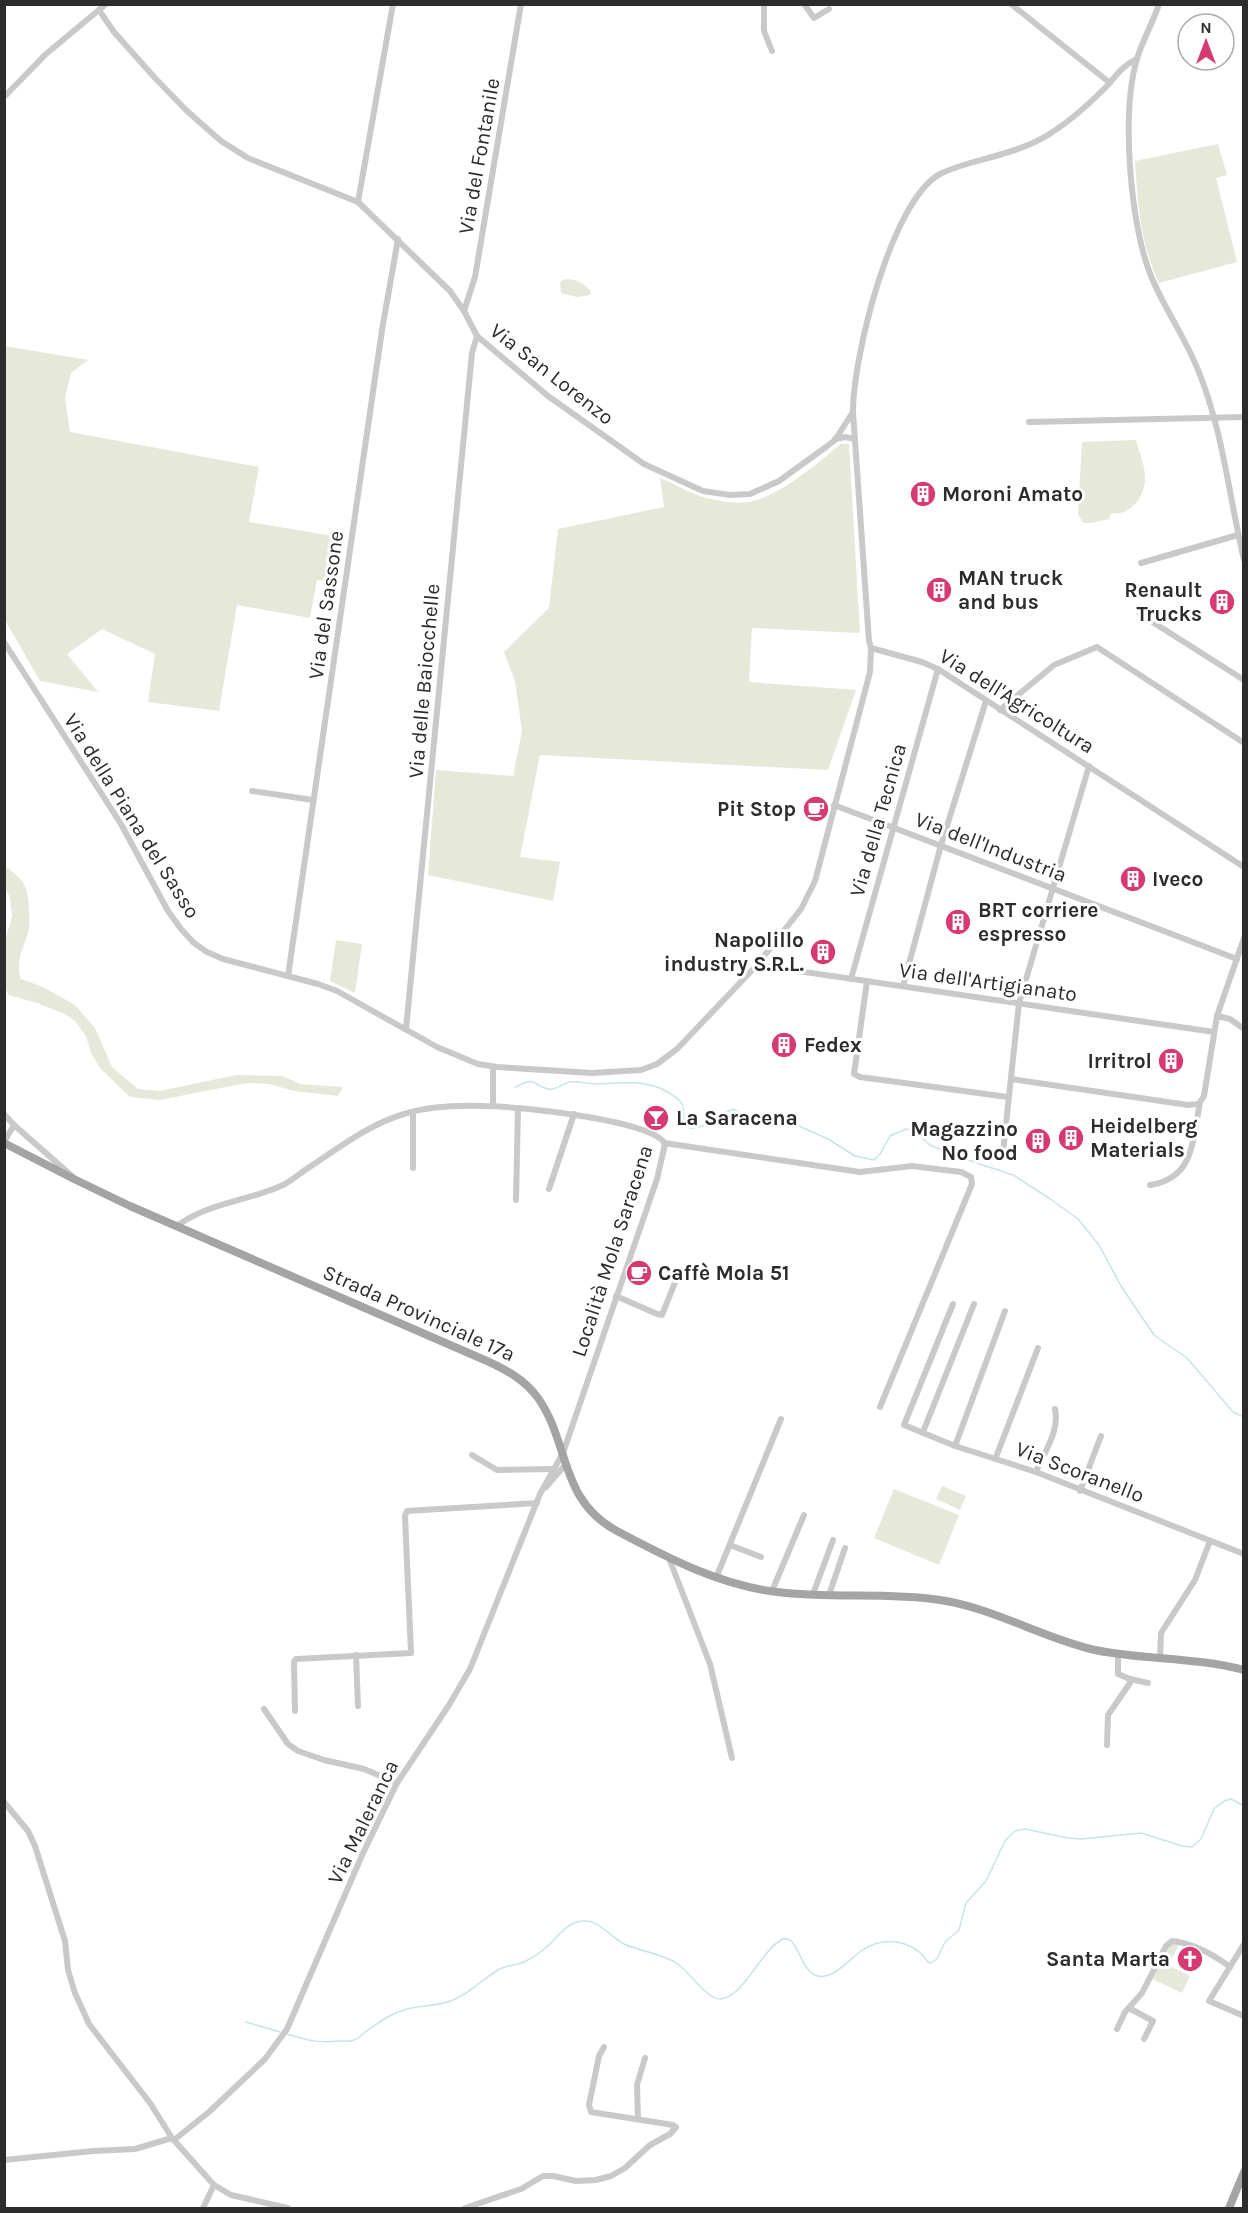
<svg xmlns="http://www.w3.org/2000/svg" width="1248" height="2213" viewBox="0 0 1248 2213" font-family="Karla,sans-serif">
<rect width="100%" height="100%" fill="#fff"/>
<!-- green -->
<g fill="#e6e8da">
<path d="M 1218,144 L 1227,175 L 1216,178 L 1237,262 L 1159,283 C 1140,242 1138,205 1135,161 Z"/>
<path d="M 564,279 C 574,279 583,282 590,290 L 591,295 L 577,297 L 561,293 L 560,282 Z"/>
<path d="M 4,346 L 88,360 L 71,373 L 65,398 L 70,432 L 259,467 L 249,522 L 345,538 L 337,582 L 317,580 L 310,618 L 237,605 L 219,711 L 148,702 L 155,654 L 102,629 L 67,654 L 98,692 L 40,681 L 5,620 Z"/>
<path d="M 1136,440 C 1139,452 1145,465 1145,477 C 1146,496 1130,517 1111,513 L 1109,519 L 1091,523 L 1083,523 L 1078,514 L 1082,442 Z"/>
<path d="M 841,444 L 849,444 L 860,633 L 752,628 L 749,682 L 856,690 L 828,770 L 540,755 L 520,857 L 560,862 L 553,901 L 428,875 L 436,770 L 513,776 L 522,731 L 515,681 L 504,652 L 549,608 L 558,529 L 664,507 L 660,478 C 675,484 691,494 706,498 C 719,501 735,504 748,502 C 780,497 816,464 841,444 Z"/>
<path d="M 5,866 C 12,871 21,878 25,886 C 29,895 31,924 28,933 C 23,948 15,963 21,979 L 43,987 L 75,1005 L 95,1028 L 112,1067 L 138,1089 L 160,1091 L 236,1075 L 283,1076 L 300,1084 L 343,1087 L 338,1096 L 294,1091 L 269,1084 L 246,1083 L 160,1100 L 130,1097 L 100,1068 L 91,1053 L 86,1036 L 75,1021 L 65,1014 L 37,1003 L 9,995 L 6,990 L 5,941 L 12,916 L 10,897 L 5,888 Z"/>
<path d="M 336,940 L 362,944 L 355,993 L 330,981 Z"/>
<path d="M 942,1486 L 966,1496 L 960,1510 L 936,1499 Z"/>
<path d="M 894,1489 L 959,1515 L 939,1565 L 874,1538 Z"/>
<path d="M 1171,1943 L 1179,1945 L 1168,1965 L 1190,1976 L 1182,1993 L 1152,1979 Z"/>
</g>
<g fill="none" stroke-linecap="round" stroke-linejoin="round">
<!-- stream -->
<g stroke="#c7e4e7" stroke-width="1.5">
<path d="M 515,1087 C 539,1076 529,1084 548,1089 C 557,1091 562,1083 570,1082 C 578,1081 588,1084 597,1084 C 619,1083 639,1080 660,1088 C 668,1092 678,1097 682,1104 C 686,1111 680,1127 691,1128 C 705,1129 720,1114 733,1109 L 758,1121 L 766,1122 L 786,1120 L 828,1139 L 855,1156 L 874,1160 L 880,1154 L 890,1136 L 906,1129 L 914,1131 L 930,1145 L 953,1155 L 1013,1175 L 1049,1198 L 1078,1219 L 1099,1245 L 1121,1286 L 1154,1335 L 1187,1358 L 1233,1412 L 1244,1417"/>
<path d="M 246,2022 L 280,2032"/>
<path d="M 287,2034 C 310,2041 317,2043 340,2041 C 344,2041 350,2042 354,2040 C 358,2039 362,2035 365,2032 C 377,2024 389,2014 404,2010 C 420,2005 437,2007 453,2000 C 469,1994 483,1979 498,1970 C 505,1965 515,1966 524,1962 C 532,1958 543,1951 550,1944 C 558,1936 566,1925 577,1922 C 598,1916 608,1936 624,1944 C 642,1952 662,1953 679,1965 C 690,1973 707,1999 720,1999 C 742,1999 761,1951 781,1940 C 801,1929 798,1986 829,1975 C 841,1971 851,1958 861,1951 C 884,1935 913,1940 928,1962 L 931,1963 L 937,1959 L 945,1942 L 959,1930 L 966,1903 L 986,1881 L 1005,1841 L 1015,1831 L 1025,1829 L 1068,1838 L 1081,1839 L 1141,1833 L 1182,1846 L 1192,1847 L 1201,1839 L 1214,1809 L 1224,1801 L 1231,1799 L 1244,1806"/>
</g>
<!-- minor -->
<g stroke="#c9c9c9" stroke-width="6">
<path d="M 764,4 L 764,31 L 772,51"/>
<path d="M 804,4 L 814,18 L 829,9"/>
<path d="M 1011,4 L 1110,83"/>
<path d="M 1159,4 C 1153,23 1142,41 1137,59 C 1121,112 1130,225 1151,276 C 1164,308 1185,337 1198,370 C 1223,430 1229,497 1244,560"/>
<path d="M 99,10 L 114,32 L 155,78 L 187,111 L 221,141 L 248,158 L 358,202 L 450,291 L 464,311 L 477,336 L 548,396 L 644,464 L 703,491 L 730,495 L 750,494 L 779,481 L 826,447 L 835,440 L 853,412"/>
<path d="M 4,97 L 46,54 L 106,4"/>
<path d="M 358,202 L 393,4"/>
<path d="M 464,311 L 475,277 L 521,4"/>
<path d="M 1029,422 L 1244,417"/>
<path d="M 835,439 L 845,437 L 855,439"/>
<path d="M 1141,563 L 1238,535"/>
<path d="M 1140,614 L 1244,680"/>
<path d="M 4,642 L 121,824 L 168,911 L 181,929 L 194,943 L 207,952 L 223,959 L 318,984 L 337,991 L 437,1047 L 478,1064 L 497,1067 L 592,1073 L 641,1070 L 657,1064 L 677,1049 L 757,965 L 801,909 L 815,881 L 870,672 L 871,648 L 869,641 L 853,412 C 853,357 891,201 940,174 C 950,169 960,166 970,163 C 998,155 1027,149 1051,133 C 1070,121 1088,105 1104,89 C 1114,79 1122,65 1137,59"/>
<path d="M 871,648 L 922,662 L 938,669 L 1244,867"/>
<path d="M 1000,710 L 1054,665 L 1097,647 L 1244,743"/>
<path d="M 252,791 L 313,800"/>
<path d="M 834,805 L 1237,959"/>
<path d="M 757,965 L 1214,1032"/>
<path d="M 288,976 L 382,330 L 398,239"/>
<path d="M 851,979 L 938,669"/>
<path d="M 867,981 L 854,1074 L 860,1077 L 1008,1097"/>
<path d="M 903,986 L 941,845 L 986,701"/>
<path d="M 1217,1016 L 1230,1019 L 1244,1029"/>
<path d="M 406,1029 L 472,353 L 477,336"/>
<path d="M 493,1067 L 493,1106"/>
<path d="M 1011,1079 L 1188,1105 L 1199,1104 L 1204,1096 L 1217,1016 L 1244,938"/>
<path d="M 413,1112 L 413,1168"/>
<path d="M 4,1114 L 14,1125 L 4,1142"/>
<path d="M 14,1125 L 72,1176"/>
<path d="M 664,1143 L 860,1172 L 912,1166 L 961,1172 L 971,1177 L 972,1184 L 880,1407"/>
<path d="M 1003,1152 L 1019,1003 L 1089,766"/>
<path d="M 1150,1185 C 1195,1178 1192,1140 1200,1103"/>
<path d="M 549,1189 L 574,1114"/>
<path d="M 516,1200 L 518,1109"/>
<path d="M 616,1296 L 657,1314 L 662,1315 L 680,1270"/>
<path d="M 953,1304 L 904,1425 L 955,1446 L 1036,1472 L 1244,1554"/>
<path d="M 923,1432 L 974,1304"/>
<path d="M 955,1446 L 1005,1311"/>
<path d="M 472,1455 L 497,1470 L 554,1469"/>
<path d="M 996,1457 L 1038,1348"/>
<path d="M 1036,1472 C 1044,1452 1060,1431 1055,1409"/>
<path d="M 546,1487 L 565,1465"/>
<path d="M 1080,1491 L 1101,1436"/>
<path d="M 730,1545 L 761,1557"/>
<path d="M 669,1558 L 710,1664 L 732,1758"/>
<path d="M 716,1578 L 781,1419"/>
<path d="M 772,1591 L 804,1515"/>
<path d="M 813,1594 L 833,1540"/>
<path d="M 829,1595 L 845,1548"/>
<path d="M 356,1655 L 358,1706"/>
<path d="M 1160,1658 L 1161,1633 L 1195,1580 L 1210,1541"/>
<path d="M 1130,1679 L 1148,1683"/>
<path d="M 264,1709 L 288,1744 L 298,1751 L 324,1760 L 364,1769 L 397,1783"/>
<path d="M 295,1711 L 294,1662 L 296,1659 L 411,1653 L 405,1516 L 407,1511 L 537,1503"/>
<path d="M 1107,1745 L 1108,1715 L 1130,1683 L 1130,1679 L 1118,1674 L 1118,1654"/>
<path d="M 4,1802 L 28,1831 L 35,1846 L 65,1941 L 68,1970 L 75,1993 L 89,2024 L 150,2103 L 172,2138 L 214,2185 L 231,2195 L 288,2208"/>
<path d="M 1244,1944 L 1209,2001 L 1244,2016"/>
<path d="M 1129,2008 L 1153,2021 L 1144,2039"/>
<path d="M 1117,2029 L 1125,2012 L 1142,1993 L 1166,1946 L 1172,1941 C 1192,1943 1214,1955 1230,1967"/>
<path d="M 638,2118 L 637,2085 L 645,2058"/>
<path d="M 174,2140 L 209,2112 L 265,2059 L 287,2029 L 363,1853 L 397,1783 L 449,1705 L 470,1669 L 540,1494 L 563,1453 L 657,1179 L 665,1144 C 654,1120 514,1106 485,1106 C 459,1105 429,1106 404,1114 C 369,1124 336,1150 305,1170 C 298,1175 291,1181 283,1185 C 249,1201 207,1203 177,1226"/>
<path d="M 4,2160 L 93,2151 L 135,2149 L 172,2138"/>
<path d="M 203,2208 L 214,2185"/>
<path d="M 465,2208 L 521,2189 L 543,2176 L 553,2176 L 576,2181 L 596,2180 L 611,2176 L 625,2168 L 650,2145 L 670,2134 L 676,2127 L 673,2125 L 591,2112 L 589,2105 L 599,2056 L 604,2047"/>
</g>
<!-- major -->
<g stroke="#a4a4a4" stroke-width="8">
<path d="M 4,1143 L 76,1180 L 130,1206 L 487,1361 C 507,1370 525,1380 538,1398 C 570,1443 559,1500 617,1531 C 668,1558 719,1585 777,1592 C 831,1599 886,1592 940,1600 C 994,1608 1042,1638 1095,1650 C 1144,1660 1195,1657 1244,1670"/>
<path d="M 1229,2208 L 1244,2172"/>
</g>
</g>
<!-- icons -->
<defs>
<g id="building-disc" transform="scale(1.35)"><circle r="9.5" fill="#d73972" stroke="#fff"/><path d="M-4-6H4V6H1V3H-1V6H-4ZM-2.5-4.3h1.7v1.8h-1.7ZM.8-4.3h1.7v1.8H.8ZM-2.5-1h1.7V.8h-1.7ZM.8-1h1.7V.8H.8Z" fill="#fff"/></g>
<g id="cafe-disc" transform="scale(1.35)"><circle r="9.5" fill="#d73972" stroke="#fff"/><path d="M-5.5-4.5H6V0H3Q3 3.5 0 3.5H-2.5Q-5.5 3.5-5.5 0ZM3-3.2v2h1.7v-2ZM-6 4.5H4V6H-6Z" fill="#fff"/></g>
<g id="bar-disc" transform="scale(1.35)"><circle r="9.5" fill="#d73972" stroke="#fff"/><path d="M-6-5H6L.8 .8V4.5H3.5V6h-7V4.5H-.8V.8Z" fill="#fff"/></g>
<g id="church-disc" transform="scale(1.35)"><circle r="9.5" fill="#d73972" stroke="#fff"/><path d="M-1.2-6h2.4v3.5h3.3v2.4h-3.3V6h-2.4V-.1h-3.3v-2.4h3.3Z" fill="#fff"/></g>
</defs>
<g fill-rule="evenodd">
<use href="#building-disc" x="923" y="494"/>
<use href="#building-disc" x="939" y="590"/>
<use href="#building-disc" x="1222" y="602"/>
<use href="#cafe-disc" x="816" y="809"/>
<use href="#building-disc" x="1133" y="879"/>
<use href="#building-disc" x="958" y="922"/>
<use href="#building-disc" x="823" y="952"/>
<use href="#building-disc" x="784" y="1045"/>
<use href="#building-disc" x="1171" y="1061"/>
<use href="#bar-disc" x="656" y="1118"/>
<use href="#building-disc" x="1071" y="1138"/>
<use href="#building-disc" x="1038" y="1141"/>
<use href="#cafe-disc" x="639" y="1273"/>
<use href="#church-disc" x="1190" y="1959"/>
</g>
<g text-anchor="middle" stroke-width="6" stroke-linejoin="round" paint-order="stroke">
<!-- street labels -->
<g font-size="21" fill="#2c2c2c" stroke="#fff">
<text transform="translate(479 156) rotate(-80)" y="7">Via del Fontanile</text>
<text transform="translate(552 374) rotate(38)" y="7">Via San Lorenzo</text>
<text transform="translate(326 605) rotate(-82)" y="7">Via del Sassone</text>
<text transform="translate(424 681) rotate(-85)" y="7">Via delle Baiocchelle</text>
<text transform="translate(1017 701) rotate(32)" y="7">Via dell'Agricoltura</text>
<text transform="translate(132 816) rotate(58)" y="7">Via della Piana del Sasso</text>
<text transform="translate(878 820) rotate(-74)" y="7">Via della Tecnica</text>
<text transform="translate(991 847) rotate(21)" y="7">Via dell'Industria</text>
<text transform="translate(988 982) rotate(8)" y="7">Via dell'Artigianato</text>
<text transform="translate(612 1251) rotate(-72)" y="7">Località Mola Saracena</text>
<text transform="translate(419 1313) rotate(24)" y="7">Strada Provinciale 17a</text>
<text transform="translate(1080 1472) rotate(21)" y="7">Via Scoranello</text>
<text transform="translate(363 1822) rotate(-64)" y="7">Via Maleranca</text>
</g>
<!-- poi labels -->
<g font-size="21" font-weight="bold" fill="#2c2c2c" stroke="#fff" text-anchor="start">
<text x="942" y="501">Moroni Amato</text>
<text x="958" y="585">MAN truck<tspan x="958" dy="24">and bus</tspan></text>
<text x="1202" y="597" text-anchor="end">Renault<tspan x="1202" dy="24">Trucks</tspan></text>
<text x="796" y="816" text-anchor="end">Pit Stop</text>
<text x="1152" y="886">Iveco</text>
<text x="978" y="917">BRT corriere<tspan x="978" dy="24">espresso</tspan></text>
<text x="804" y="947" text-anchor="end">Napolillo<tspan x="804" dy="24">industry S.R.L.</tspan></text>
<text x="804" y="1052">Fedex</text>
<text x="1152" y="1068" text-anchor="end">Irritrol</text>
<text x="676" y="1125">La Saracena</text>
<text x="1090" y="1133">Heidelberg<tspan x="1090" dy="24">Materials</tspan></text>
<text x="1018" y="1136" text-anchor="end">Magazzino<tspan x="1018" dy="24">No food</tspan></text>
<text x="658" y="1280">Caffè Mola 51</text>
<text x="1170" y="1966" text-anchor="end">Santa Marta</text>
</g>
</g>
<!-- border -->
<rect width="1248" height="2213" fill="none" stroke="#2c2c2c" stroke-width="12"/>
<!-- north arrow -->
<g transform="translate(1206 42)"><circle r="28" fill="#ffffff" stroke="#ababab" stroke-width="1.5"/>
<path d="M0-4.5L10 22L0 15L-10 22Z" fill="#d73972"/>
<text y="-9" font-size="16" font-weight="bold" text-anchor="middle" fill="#2c2c2c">N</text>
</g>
</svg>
